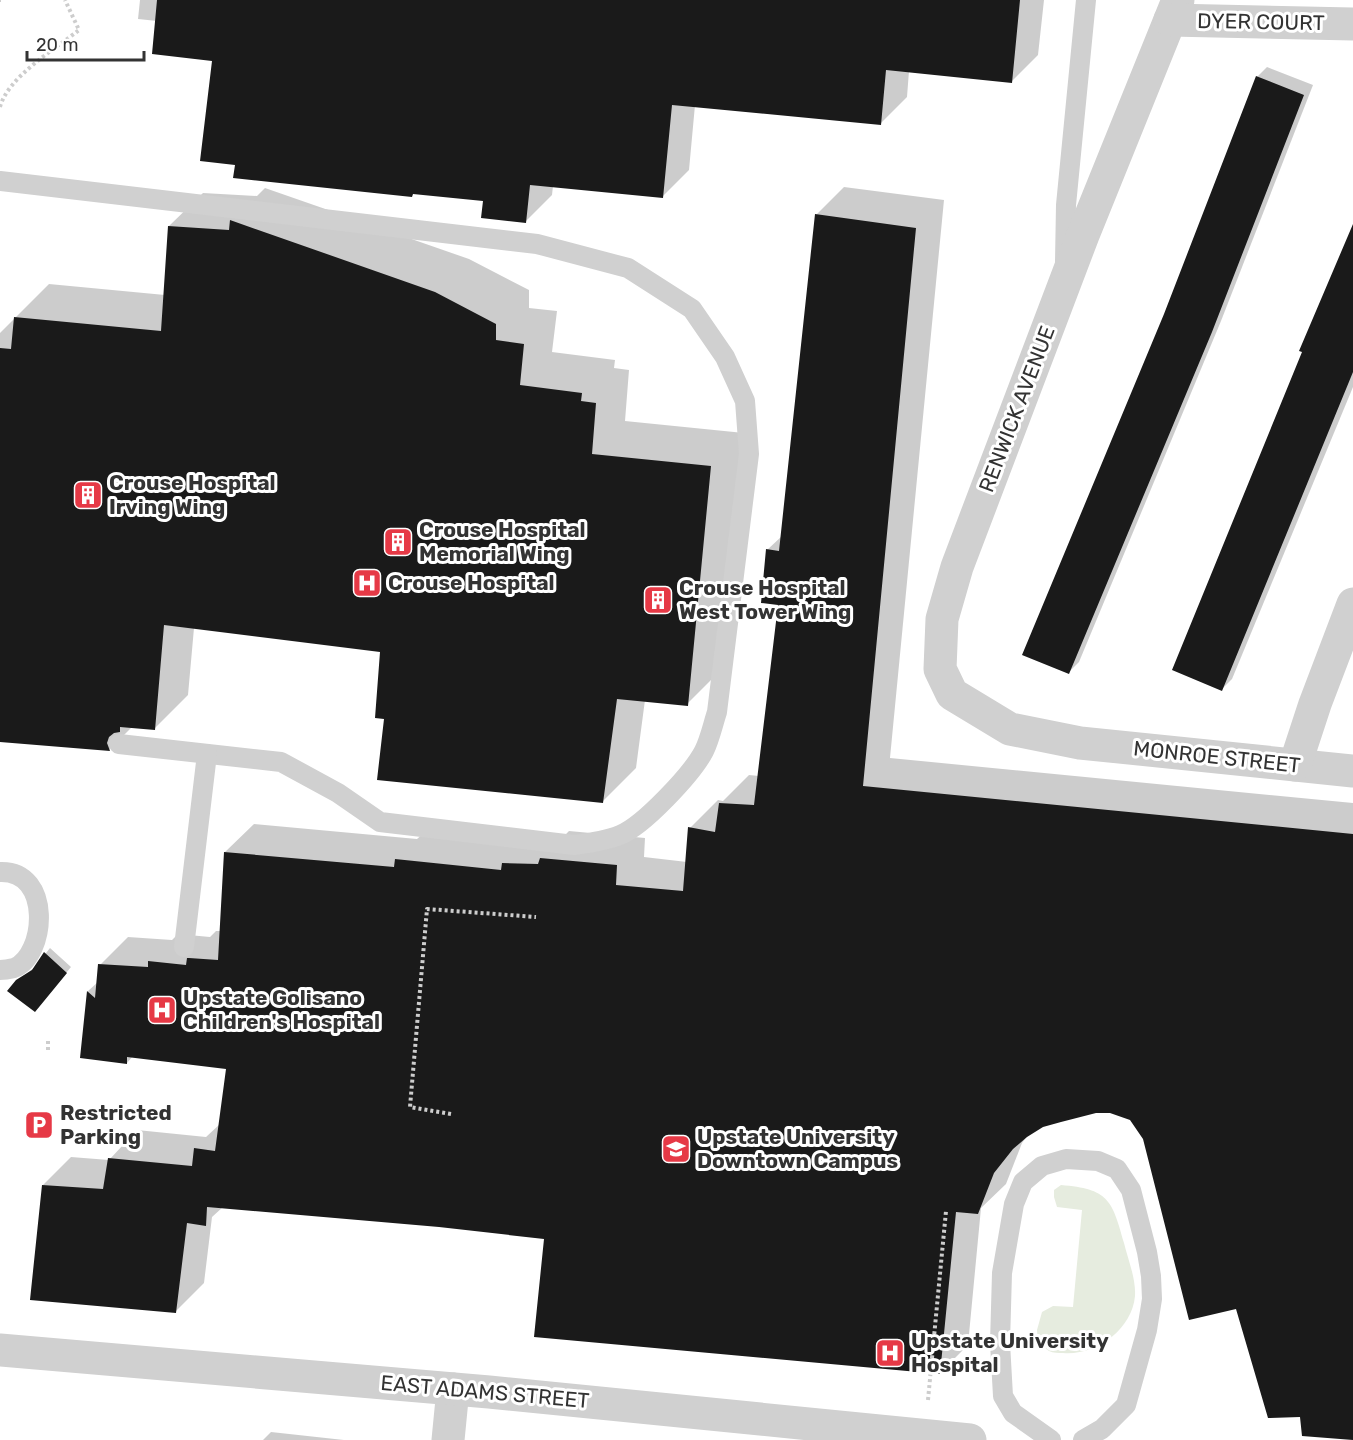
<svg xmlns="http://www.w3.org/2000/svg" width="1353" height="1440" viewBox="0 0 1353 1440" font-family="Rubik,sans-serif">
<rect width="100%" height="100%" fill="#fff"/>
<!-- green -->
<path fill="#e6ecdf" d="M 1061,1185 C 1108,1189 1112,1199 1124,1243 C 1128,1260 1136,1278 1135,1296 C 1132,1330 1095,1356 1063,1353 C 1059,1353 1053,1353 1049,1351 C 1046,1349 1042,1345 1038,1343 L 1037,1330 L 1042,1312 L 1053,1306 L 1073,1307 L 1082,1210 L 1057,1207 L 1054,1197 L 1054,1190 Z"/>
<!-- shadow -->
<g fill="#0003">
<path d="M 140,0 L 1044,0 L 1038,55 L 1012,81 L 909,71 L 907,97 L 880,124 L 695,105 L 689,170 L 662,197 L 553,186 L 552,195 L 526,221 L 484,200 L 236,164 L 213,59 L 157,21 L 138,19 Z"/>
<path d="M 1267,67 L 1313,85 L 1221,321 L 1079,662 L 1069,672 L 1165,314 L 1257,77 Z"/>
<path d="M 844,187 L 944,200 L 890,758 L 1353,803 L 1353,1439 L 1301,1416 L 1237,1307 L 1145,1138 L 1131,1119 L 1110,1112 L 1096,1111 L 1043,1126 L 1028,1135 L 1022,1143 L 1006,1184 L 981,1208 L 968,1345 L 940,1373 L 546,1238 L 440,1226 L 223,1207 L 212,1217 L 204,1283 L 176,1311 L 43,1185 L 71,1157 L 109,1160 L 137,1130 L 206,1137 L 220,1124 L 228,1068 L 133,1056 L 127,1063 L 82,1057 L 88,991 L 98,982 L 100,965 L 128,937 L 172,940 L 178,934 L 210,937 L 216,931 L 221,931 L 225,852 L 254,824 L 417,839 L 425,832 L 563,837 L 569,831 L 645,838 L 644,857 L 687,862 L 690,828 L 718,800 L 723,801 L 749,775 L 759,776 L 780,603 L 767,550 L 782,536 L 816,215 Z"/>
<path d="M 265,188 L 469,259 L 529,290 L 529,308 L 557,311 L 552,352 L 615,360 L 614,368 L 629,370 L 625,421 L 744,433 L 720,671 L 687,704 L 645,700 L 636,768 L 603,801 L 386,718 L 381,651 L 194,628 L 188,695 L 154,729 L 132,727 L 109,750 L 0,740 L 0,333 L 49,284 L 165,295 L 169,226 L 203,193 L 257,196 Z"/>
<path d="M 1353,227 L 1353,387 L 1232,679 L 1222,689 Z"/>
<path d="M 50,948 L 71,967 L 40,1005 L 17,981 L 35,967 Z"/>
<path d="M 271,1432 L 344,1440 L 263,1440 Z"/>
</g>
<!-- building -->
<g fill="#1a1a1a">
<path d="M 157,0 L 1020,0 L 1012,83 L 886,70 L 881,125 L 672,105 L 663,198 L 530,185 L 526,223 L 481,218 L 483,201 L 413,194 L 412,197 L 233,178 L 235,165 L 200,161 L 212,61 L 152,54 Z"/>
<path d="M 1256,76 L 1304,95 L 1212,332 L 1069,674 L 1022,655 L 1164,314 Z"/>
<path d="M 815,214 L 916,228 L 863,786 L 1353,834 L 1353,1440 L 1302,1436 L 1300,1417 L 1268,1418 L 1236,1309 L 1189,1320 L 1143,1139 L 1130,1120 L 1110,1113 L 1096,1113 L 1061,1122 L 1043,1127 L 1027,1137 L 1013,1149 L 994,1173 L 978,1214 L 956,1212 L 940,1374 L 534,1337 L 544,1239 L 439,1227 L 207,1207 L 206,1226 L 187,1223 L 176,1313 L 30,1300 L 42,1185 L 103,1189 L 108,1158 L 192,1166 L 194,1148 L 215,1151 L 226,1069 L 127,1057 L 127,1064 L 80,1058 L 87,991 L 95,998 L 98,964 L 148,967 L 148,961 L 186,965 L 187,958 L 189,958 L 218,960 L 224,852 L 394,867 L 395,859 L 501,870 L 502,863 L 538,864 L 540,858 L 617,865 L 616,885 L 683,891 L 688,827 L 715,832 L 719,803 L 754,805 L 778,605 L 761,603 L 766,549 L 779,551 Z"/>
<path d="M 230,220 L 435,292 L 496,324 L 496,340 L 524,344 L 520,385 L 582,393 L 581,401 L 596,403 L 592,454 L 711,466 L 688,706 L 617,699 L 603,803 L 377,780 L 384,719 L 375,718 L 380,652 L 164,625 L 155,730 L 120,727 L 120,732 L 114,733 L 109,737 L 107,743 L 110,751 L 0,742 L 0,348 L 11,349 L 14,317 L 161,331 L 168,226 L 229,230 Z"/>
<path d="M 1353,224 L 1353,372 L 1222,691 L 1172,670 L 1302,352 L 1299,351 Z"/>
<path d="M 44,952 L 67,973 L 35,1012 L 7,991 L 16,980 L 32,970 Z"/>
</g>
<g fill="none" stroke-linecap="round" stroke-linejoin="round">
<!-- path -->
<g stroke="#cdcdcd" stroke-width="4" stroke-dasharray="3 3" stroke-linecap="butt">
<path d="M 0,0 L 1,0"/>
<path d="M 0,107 C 8,77 55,49 79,30 L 65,0"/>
<path d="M 48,1041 L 48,1053"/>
<path d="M 451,1114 L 410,1107 L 427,909 L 536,917"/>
<path d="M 928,1400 L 946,1211"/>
</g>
<!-- service -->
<g stroke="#d0d0d0" stroke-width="20">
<path d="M 0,181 L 537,244 L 628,268 L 692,309 L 725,357 L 745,401 L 749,454 L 717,712 C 713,724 710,739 704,751 C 692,774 643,826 620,835 C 605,841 590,843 574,845 L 380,822 L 338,793 L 281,762 L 119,744"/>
<path d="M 1065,262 L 1066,205 L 1086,0"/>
<path d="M 0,872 C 53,870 46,956 14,968 C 10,969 4,970 0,970"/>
<path d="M 184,947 L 207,754"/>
<path d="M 1051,1440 L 1013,1413 L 1003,1396 L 1000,1343 L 1002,1273 L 1014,1204 L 1023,1182 L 1042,1166 L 1066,1159 L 1098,1161 L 1117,1169 L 1131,1190 L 1147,1252 L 1151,1276 L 1152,1299 L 1147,1330 L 1126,1405 L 1102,1429 L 1083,1440"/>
</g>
<!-- minor -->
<g stroke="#d0d0d0" stroke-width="33">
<path d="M 1178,0 L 1083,235 L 957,567 L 942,619 L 940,669 L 952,694 L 1010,729 L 1080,743 L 1353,771"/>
<path d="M 1170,20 L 1353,24"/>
<path d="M 1295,765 L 1315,704 L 1353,604"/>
<path d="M 448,1440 L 453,1389"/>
</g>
<!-- tertiary -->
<path stroke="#d0d0d0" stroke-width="33" d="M 0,1350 L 489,1392 L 970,1440"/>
</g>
<!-- icons -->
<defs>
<g id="building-square" transform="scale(1.5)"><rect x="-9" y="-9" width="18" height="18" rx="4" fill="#e63946" stroke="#fff"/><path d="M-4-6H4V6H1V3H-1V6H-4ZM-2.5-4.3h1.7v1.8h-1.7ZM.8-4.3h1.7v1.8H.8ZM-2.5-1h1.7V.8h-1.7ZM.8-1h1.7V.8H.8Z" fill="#fff"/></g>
<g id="hospital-square" transform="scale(1.5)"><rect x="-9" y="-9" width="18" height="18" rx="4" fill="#e63946" stroke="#fff"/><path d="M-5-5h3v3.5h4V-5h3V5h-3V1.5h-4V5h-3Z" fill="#fff"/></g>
<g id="parking-square" transform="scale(1.5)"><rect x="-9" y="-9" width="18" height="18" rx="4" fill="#e63946" stroke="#fff"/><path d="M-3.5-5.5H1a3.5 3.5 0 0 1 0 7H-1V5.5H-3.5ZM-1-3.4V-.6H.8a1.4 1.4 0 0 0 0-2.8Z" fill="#fff"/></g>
<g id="university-square" transform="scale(1.5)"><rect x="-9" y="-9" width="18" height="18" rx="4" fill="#e63946" stroke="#fff"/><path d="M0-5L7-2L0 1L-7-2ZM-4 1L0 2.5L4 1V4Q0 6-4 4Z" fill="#fff"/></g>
</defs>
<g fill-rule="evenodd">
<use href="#building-square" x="88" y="495"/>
<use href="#building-square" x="398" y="542"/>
<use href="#hospital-square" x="367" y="583"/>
<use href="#building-square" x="658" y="600"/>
<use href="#hospital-square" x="162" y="1010"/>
<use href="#parking-square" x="39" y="1125"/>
<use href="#university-square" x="676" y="1149"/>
<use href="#hospital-square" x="890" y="1353"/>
</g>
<g text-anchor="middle" stroke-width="6" stroke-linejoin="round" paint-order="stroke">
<!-- street labels -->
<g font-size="21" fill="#333" stroke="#fff">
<text transform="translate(1261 22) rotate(1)" y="7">DYER COURT</text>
<text transform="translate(1017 409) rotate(-69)" y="7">RENWICK AVENUE</text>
<text transform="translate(1217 757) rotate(6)" y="7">MONROE STREET</text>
<text transform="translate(485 1392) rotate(5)" y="7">EAST ADAMS STREET</text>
</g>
<!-- poi labels -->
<g font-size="21" font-weight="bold" fill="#333" stroke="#fff" text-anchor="start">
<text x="109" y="490">Crouse Hospital<tspan x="109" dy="24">Irving Wing</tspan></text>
<text x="419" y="537">Crouse Hospital<tspan x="419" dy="24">Memorial Wing</tspan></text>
<text x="388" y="590">Crouse Hospital</text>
<text x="679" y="595">Crouse Hospital<tspan x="679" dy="24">West Tower Wing</tspan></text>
<text x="183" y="1005">Upstate Golisano<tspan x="183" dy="24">Children's Hospital</tspan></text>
<text x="60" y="1120">Restricted<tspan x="60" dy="24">Parking</tspan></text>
<text x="697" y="1144">Upstate University<tspan x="697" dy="24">Downtown Campus</tspan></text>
<text x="911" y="1348">Upstate University<tspan x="911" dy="24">Hospital</tspan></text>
</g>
</g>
<!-- scale -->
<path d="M27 51v9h117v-9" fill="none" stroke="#333333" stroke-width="3"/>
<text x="36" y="51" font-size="18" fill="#333333" stroke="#ffffff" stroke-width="4.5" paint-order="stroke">20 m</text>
</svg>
